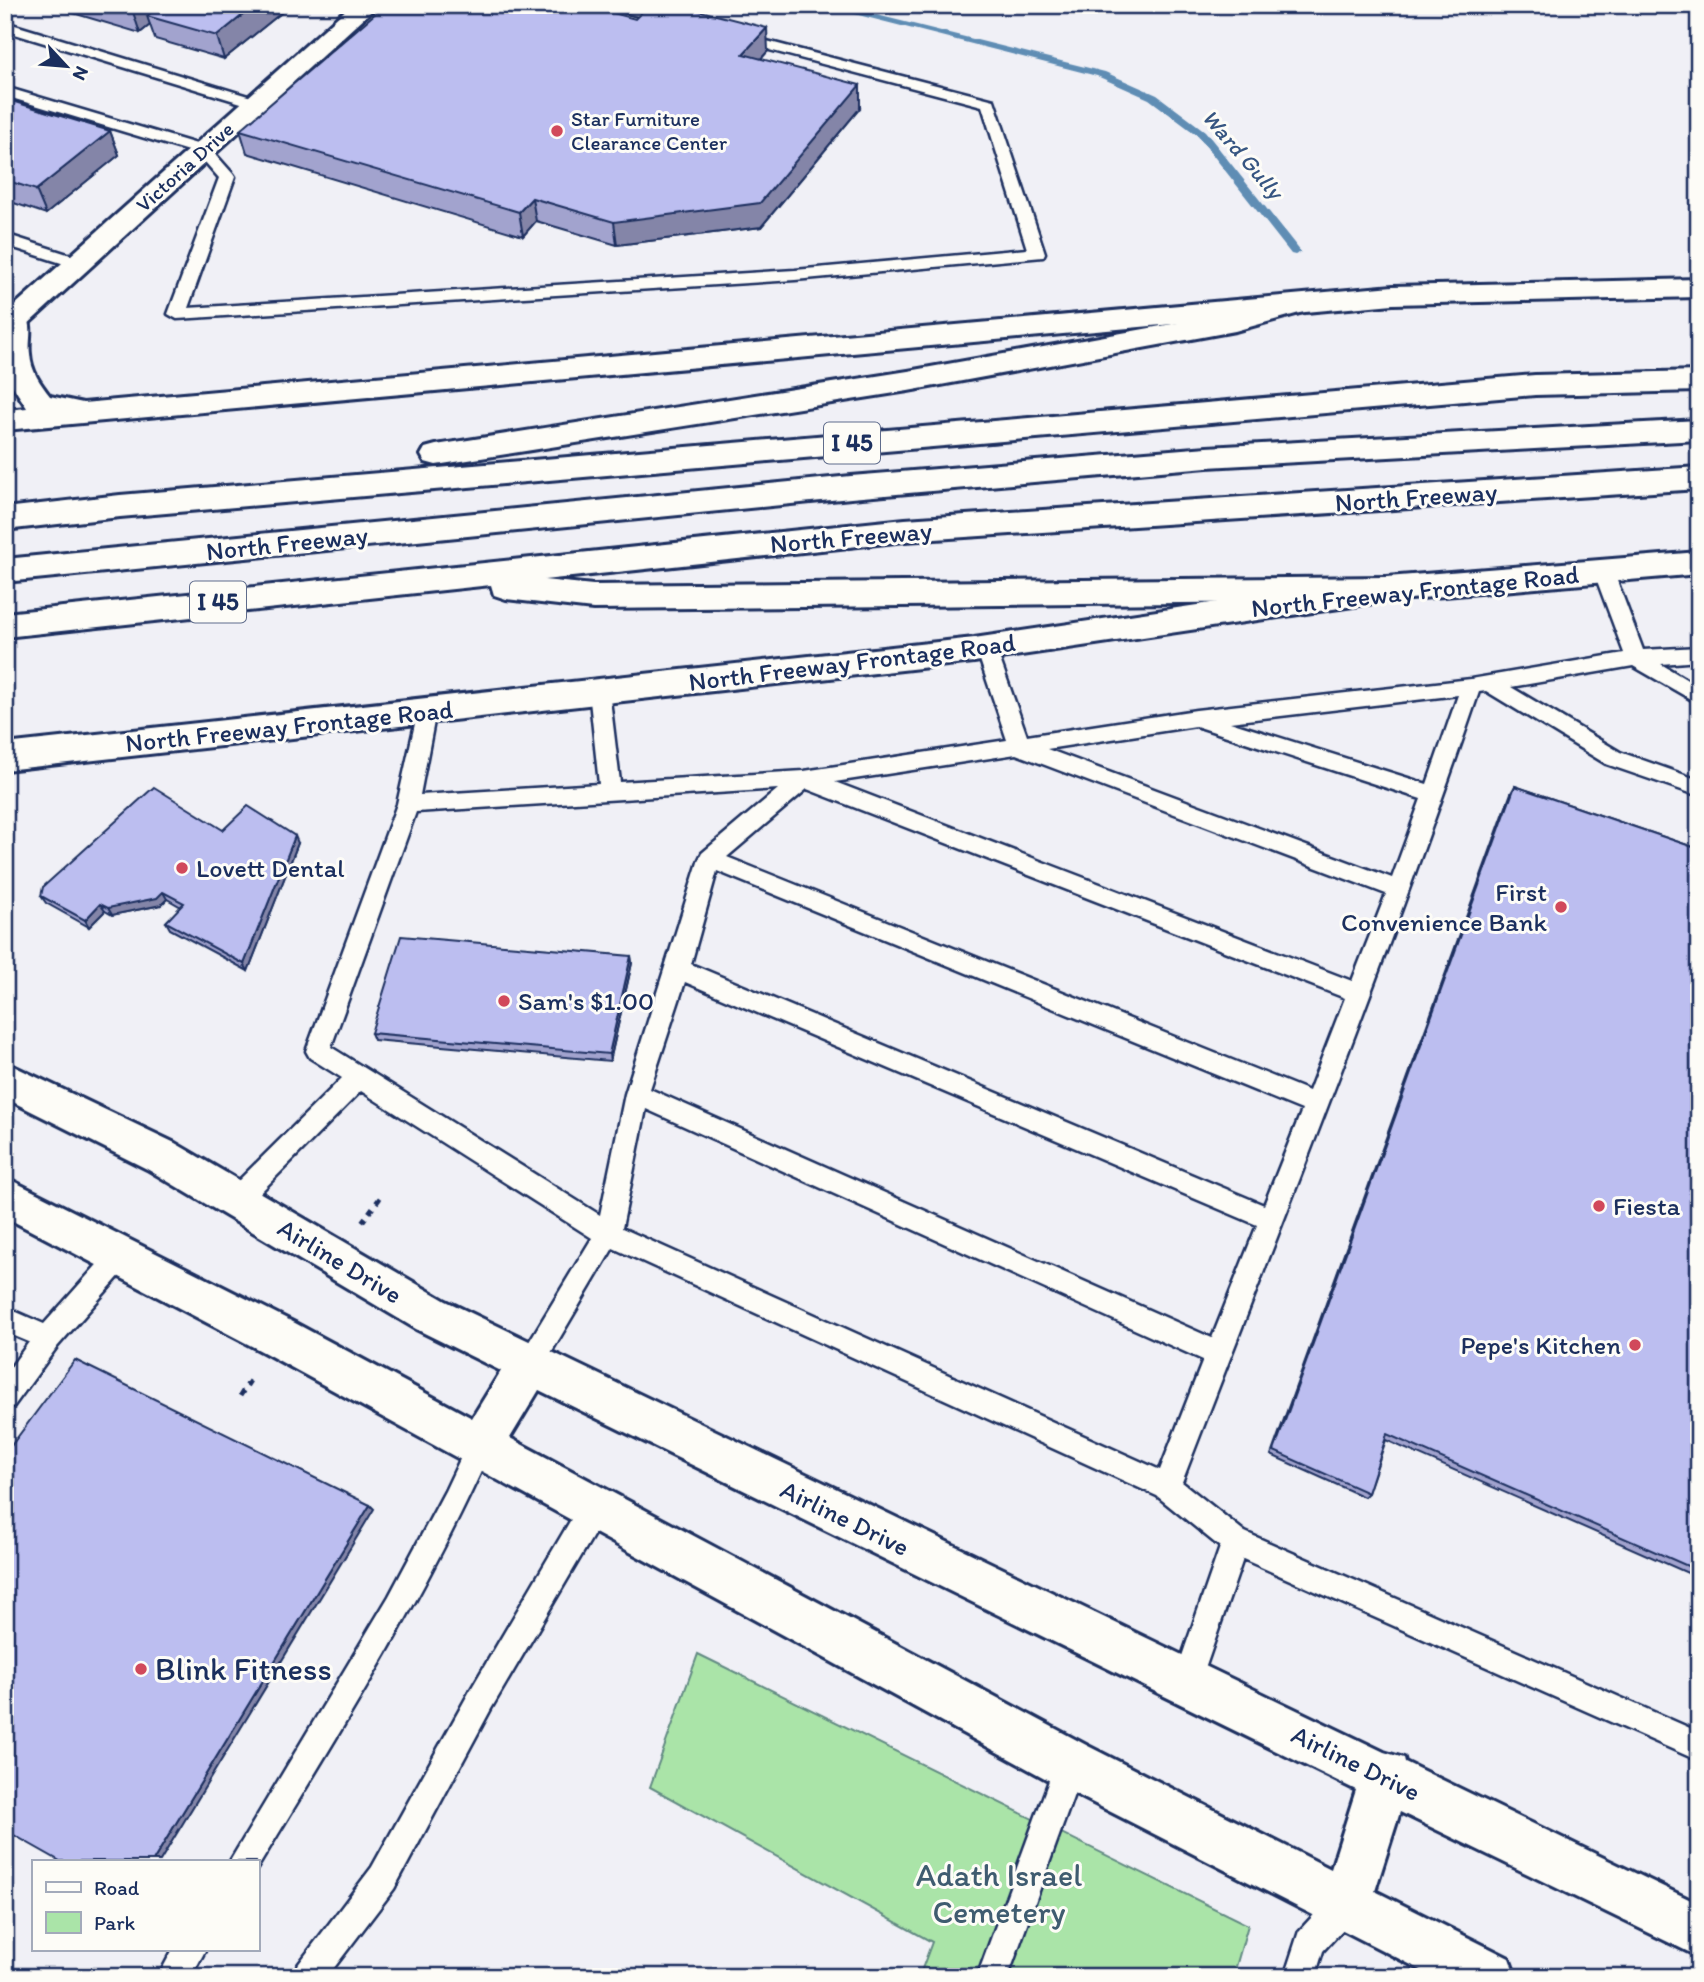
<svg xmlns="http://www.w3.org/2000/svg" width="1704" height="1982" viewBox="0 0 1704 1982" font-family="Itim,sans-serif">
<rect width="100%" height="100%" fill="#f0f0f6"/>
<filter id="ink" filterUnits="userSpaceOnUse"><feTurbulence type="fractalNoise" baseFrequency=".0143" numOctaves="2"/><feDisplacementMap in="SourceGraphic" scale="14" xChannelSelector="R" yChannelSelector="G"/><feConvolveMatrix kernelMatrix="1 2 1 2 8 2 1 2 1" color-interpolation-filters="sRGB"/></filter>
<g filter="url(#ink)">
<!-- green -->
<path fill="#aae4a8" stroke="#628a83" stroke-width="2" d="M 698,1654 L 1248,1925 L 1233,1977 L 919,1977 L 932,1942 L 650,1787 Z"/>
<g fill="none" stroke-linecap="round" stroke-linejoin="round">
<!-- stream -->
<path fill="#5f8db4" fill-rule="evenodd" d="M 819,5 L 837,5 L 1105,72 L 1157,95 L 1205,131 L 1301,252 L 1295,255 L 1291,254 L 1197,135 L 1149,99 L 1097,76 Z"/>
<!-- service casing -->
<g stroke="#1b2f5e" stroke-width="5">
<g id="service">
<path d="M 607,5 L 631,5 L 674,17 L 676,20 L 669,24 L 609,8 Z"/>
<path d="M 5,22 L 261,100 L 264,103 L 261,106 L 251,106 L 5,31 Z"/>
<path d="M 740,34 L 994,100 L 1045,253 L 1043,257 L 795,280 L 177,319 L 168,314 L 219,178 L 198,154 L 5,96 L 5,87 L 210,148 L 233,174 L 235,177 L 188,308 L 795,270 L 1027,249 L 982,106 L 735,41 L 733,38 L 735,35 Z"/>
<path d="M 5,234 L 83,259 L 85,263 L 77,268 L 5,245 Z"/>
<path d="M 1603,563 L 1610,565 L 1613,570 L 1643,650 L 1699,647 L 1699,661 L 1661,664 L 1699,687 L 1699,704 L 1633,666 L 1511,687 L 1620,752 L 1699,780 L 1699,796 L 1606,764 L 1486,691 L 1479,692 C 1388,959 1284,1218 1182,1482 L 1245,1532 L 1699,1732 L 1699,1761 L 1243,1559 L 1197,1692 L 1187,1696 L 1177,1692 L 1173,1682 L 1220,1547 L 1157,1496 L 613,1248 L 539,1373 L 530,1376 L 521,1373 L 517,1364 L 521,1355 L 592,1238 L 361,1091 L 245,1208 L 236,1211 L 227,1208 L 224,1200 L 227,1192 L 342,1078 L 310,1058 L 306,1051 L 397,804 L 419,706 L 426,703 L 433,706 L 436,711 L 420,795 L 599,784 L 589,691 L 592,686 L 599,683 L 606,686 L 609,691 L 620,782 L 804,771 L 1007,740 L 976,648 L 979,643 L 986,641 L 993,643 L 996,648 L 1027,736 L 1196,710 L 1471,679 L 1624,653 L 1593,570 L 1596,565 ZM 1458,695 L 1427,784 L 1230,722 ZM 1196,726 L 1421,799 L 1392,878 L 1047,749 ZM 1016,754 L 1386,894 L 1352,981 L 835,782 ZM 778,789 L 702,853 L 699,859 L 625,1094 L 600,1215 L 331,1047 L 416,812 ZM 807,789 L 1345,998 L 1309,1091 L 727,857 ZM 717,871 L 1302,1110 L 1264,1205 L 691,964 ZM 685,982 L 1257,1225 L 1212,1338 L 650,1089 ZM 646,1109 L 1203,1360 L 1160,1470 L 622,1228 Z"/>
<path d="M 121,1244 L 130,1248 L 133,1256 L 130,1264 L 57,1347 L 14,1406 L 5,1410 L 5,1375 L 29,1342 L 5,1332 L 5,1307 L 44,1324 L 112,1248 Z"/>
<path d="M 479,1434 L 488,1438 L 492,1447 L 488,1456 C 423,1601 339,1733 257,1869 L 257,1861 L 230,1861 L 389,1596 L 445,1491 L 470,1438 Z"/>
<path d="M 593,1495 L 603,1499 L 607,1509 L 603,1519 L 491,1709 L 394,1889 L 327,1977 L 293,1977 L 297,1966 L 372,1867 L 471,1689 L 583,1499 Z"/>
<path d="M 1070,1749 L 1080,1754 L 1085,1764 L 1008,1977 L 977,1977 L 1055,1764 L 1060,1754 Z"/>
<path d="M 1346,1888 L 1357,1892 L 1361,1903 L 1357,1914 L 1323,1951 L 1315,1977 L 1284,1977 L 1299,1931 L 1335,1892 Z"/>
<path d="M 173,1949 L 206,1949 L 191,1977 L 158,1977 Z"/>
</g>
</g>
<!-- tertiary casing -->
<g stroke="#1b2f5e" stroke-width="6">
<path id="tertiary" d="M 351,5 L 378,5 L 15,336 L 5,339 L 5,314 Z"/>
</g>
<!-- secondary casing -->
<g stroke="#1b2f5e" stroke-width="6">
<g id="secondary">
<path d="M 1699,279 L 1699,297 L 1393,304 L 5,430 L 5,410 L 27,408 L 5,374 L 5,315 L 16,312 L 26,315 C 34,326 28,341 30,354 C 31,371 40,383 50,396 L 83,403 L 1393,286 Z"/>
<path d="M 1699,552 L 1699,574 L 1387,601 L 974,662 L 5,770 L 5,744 L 974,638 L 1387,577 Z"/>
<path d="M 5,1062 L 175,1143 L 446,1301 L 1384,1752 L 1404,1758 L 1405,1762 L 1699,1904 L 1699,1957 L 1400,1812 L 1375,1891 L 1509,1958 L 1516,1977 L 1435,1977 L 1052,1782 L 265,1353 L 5,1217 L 5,1177 L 295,1323 L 472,1418 L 501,1371 L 416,1329 L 147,1169 L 5,1098 ZM 539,1390 L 1356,1790 L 1331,1869 L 1088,1746 L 510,1438 Z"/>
</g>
</g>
<!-- motorway casing -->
<g stroke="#1b2f5e" stroke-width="6">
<g id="motorway">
<path d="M 1293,297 L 1303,300 L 1307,306 L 1303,312 L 1235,331 L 908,391 L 436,465 L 425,462 L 421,455 L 425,448 L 436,445 L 908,371 L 1234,313 Z"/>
<path d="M 1699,371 L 1699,391 L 1535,395 L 120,517 L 5,530 L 5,508 L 120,495 L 1535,375 Z"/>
<path d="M 1699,420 L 1699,440 L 1207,467 L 851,498 L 5,582 L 5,559 L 851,476 L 1207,447 Z"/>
<path d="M 1699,467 L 1699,489 L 905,541 L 544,580 L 593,585 L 1387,577 L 1399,581 L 1403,589 L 1399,597 L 1387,601 L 593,609 L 506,599 L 494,595 L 491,585 L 5,637 L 5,613 L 905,519 Z"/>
</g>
</g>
<!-- path -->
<g stroke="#1b2f5e" stroke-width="5" stroke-dasharray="6 6" stroke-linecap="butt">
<path d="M 362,1222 L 383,1194"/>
<path d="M 240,1396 L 253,1376"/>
</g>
<!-- service -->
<use href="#service" fill="#fdfcf7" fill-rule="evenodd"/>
<!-- tertiary -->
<use href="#tertiary" fill="#fdfcf7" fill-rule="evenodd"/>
<!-- secondary -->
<use href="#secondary" fill="#fdfcf7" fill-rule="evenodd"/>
<!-- motorway -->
<use href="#motorway" fill="#fdfcf7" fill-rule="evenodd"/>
</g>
<!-- wall -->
<g fill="#a2a3ce" stroke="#1b2f5e" stroke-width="2">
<path d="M 46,5 L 291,5 L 224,59 L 155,39 L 150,25 L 140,33 Z"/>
<path d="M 768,51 L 761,59 L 860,108 L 761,227 L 617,245 L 536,221 L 523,236 L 247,153 L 240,130 Z"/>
<path d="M 5,99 L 110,131 L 119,155 L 46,214 L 5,200 Z"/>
<path d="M 1515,786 L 1699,849 L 1699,1578 L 1386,1440 L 1368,1493 L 1364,1497 L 1271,1455 L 1511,793 Z"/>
<path d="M 223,830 L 298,843 L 248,971 L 170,929 L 166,922 L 181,907 L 167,899 L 161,905 L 112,915 L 105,911 L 89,927 L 46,903 L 41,896 Z"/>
<path d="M 631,956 L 632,963 L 610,1061 L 374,1040 L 371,1033 Z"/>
</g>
<!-- shaded-wall -->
<g fill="#8485a8" stroke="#1b2f5e" stroke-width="2">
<path d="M 138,5 L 174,5 L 147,16 L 150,25 L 140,33 L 132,9 Z"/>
<path d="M 255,5 L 291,5 L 224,59 L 217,36 Z"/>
<path d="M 767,28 L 768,51 L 744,77 L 743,54 Z"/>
<path d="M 860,85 L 860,108 L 761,227 L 617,245 L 614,222 Z"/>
<path d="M 110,131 L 119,155 L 46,214 L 36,190 Z"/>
<path d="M 532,198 L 536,221 L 523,236 L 519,212 Z"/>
<path d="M 295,836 L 298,843 L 248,971 L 244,964 Z"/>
<path d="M 163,892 L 167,899 L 161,905 L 112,915 L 108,908 Z"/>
<path d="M 100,904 L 105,911 L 89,927 L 85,920 Z"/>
<path d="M 631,956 L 632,963 L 610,1061 L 609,1054 Z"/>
<path d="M 370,1505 L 374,1509 L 160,1861 L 153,1861 Z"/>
</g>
<!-- building -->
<g fill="#bcbef0" stroke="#1b2f5e" stroke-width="2">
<path d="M 118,5 L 138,5 L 132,9 Z"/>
<path d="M 161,5 L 255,5 L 217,36 L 147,16 Z"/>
<path d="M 385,5 L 584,5 L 635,19 L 649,5 L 677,5 L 767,28 L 743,54 L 860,85 L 760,203 L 614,222 L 532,198 L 519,212 L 240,130 Z"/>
<path d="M 5,99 L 110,131 L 36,190 L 5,180 Z"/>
<path d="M 1515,786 L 1699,849 L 1699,1571 L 1387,1434 L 1368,1493 L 1274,1451 Z"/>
<path d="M 154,787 L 223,830 L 248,806 L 295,836 L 244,964 L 166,922 L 184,903 L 163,892 L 157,898 L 108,908 L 100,904 L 85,920 L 41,896 L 43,887 Z"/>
<path d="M 401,936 L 631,956 L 609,1054 L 371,1033 Z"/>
<path d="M 75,1360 L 370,1505 L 153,1861 L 60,1861 L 5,1830 L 5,1454 Z"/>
</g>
</g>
<!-- markers -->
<g fill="#d1495b" stroke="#fdfcf7" stroke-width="2.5">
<circle cx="557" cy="131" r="7"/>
<circle cx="182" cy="868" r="7"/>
<circle cx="1561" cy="907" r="7"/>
<circle cx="504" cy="1001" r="7"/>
<circle cx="1599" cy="1206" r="7"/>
<circle cx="1635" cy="1345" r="7"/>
<circle cx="141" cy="1669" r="7"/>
</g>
<g text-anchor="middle" stroke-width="6" stroke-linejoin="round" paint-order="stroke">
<!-- far-poi labels -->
<g font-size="21" fill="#1b2f5e" stroke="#fdfcf7" text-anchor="start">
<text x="571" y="126">Star Furniture<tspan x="571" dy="24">Clearance Center</tspan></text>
</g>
<!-- far-street labels -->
<g font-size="21" fill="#1b2f5e" stroke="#fdfcf7">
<text transform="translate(185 167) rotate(-42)" y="7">Victoria Drive</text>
</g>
<!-- far-water labels -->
<g font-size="23" font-style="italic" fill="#375682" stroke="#fdfcf7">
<text transform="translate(1243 154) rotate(49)" y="8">Ward Gully</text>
</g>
<!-- shield labels -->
<g fill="#fdfcf7" stroke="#5f6c8c" stroke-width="2">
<rect x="824" y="422.5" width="56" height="41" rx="5"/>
<rect x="190" y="581.5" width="56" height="41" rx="5"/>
</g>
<g font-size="24" font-weight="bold" fill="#1b2f5e">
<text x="852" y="451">I 45</text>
<text x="218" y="610">I 45</text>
</g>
<!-- street labels -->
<g font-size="26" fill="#1b2f5e" stroke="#fdfcf7">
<text transform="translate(1416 497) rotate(-4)" y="9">North Freeway</text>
<text transform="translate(851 537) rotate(-5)" y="9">North Freeway</text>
<text transform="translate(287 543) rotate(-6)" y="9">North Freeway</text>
<text transform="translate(1415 591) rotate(-6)" y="9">North Freeway Frontage Road</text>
<text transform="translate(852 662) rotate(-7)" y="9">North Freeway Frontage Road</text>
<text transform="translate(289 726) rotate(-6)" y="9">North Freeway Frontage Road</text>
<text transform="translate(340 1261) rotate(31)" y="9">Airline Drive</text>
<text transform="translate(845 1518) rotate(26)" y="9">Airline Drive</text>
<text transform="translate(1356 1763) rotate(26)" y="9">Airline Drive</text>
</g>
<!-- poi labels -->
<g font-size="26" fill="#1b2f5e" stroke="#fdfcf7" text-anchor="start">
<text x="196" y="877">Lovett Dental</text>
<text x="1547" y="901" text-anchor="end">First<tspan x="1547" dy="30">Convenience Bank</tspan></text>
<text x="518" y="1010">Sam's $1.00</text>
<text x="1613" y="1215">Fiesta</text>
<text x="1621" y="1354" text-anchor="end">Pepe's Kitchen</text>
</g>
<!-- near-poi labels -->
<g font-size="32" fill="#1b2f5e" stroke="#fdfcf7" text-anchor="start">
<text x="155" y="1680">Blink Fitness</text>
</g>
<!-- near-park labels -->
<g font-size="32" fill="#3f5c70" stroke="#fdfcf7">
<text x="999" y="1886">Adath Israel<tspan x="999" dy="37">Cemetery</tspan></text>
</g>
</g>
<!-- margin -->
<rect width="1704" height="1982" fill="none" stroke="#fdfcf7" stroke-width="28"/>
<rect x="14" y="14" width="1676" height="1954" fill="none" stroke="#1b2f5e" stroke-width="2.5" filter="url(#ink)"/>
<!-- legend -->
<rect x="32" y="1860" width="228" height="91" fill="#fdfcf7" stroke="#a3aaba" stroke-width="2"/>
<rect x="46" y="1882" width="35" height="10" fill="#fdfcf7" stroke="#a3aaba" stroke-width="2"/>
<text x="94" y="1895" font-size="21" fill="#1b2f5e">Road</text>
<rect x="46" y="1912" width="35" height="21" fill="#aae4a8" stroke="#a3aaba" stroke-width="2"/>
<text x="94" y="1930" font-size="21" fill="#1b2f5e">Park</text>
<!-- north arrow -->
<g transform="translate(66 66) rotate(116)" stroke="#fdfcf7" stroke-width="5" paint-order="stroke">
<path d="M0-5L12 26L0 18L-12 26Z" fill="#1b2f5e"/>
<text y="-10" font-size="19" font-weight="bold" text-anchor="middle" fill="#1b2f5e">N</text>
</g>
</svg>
